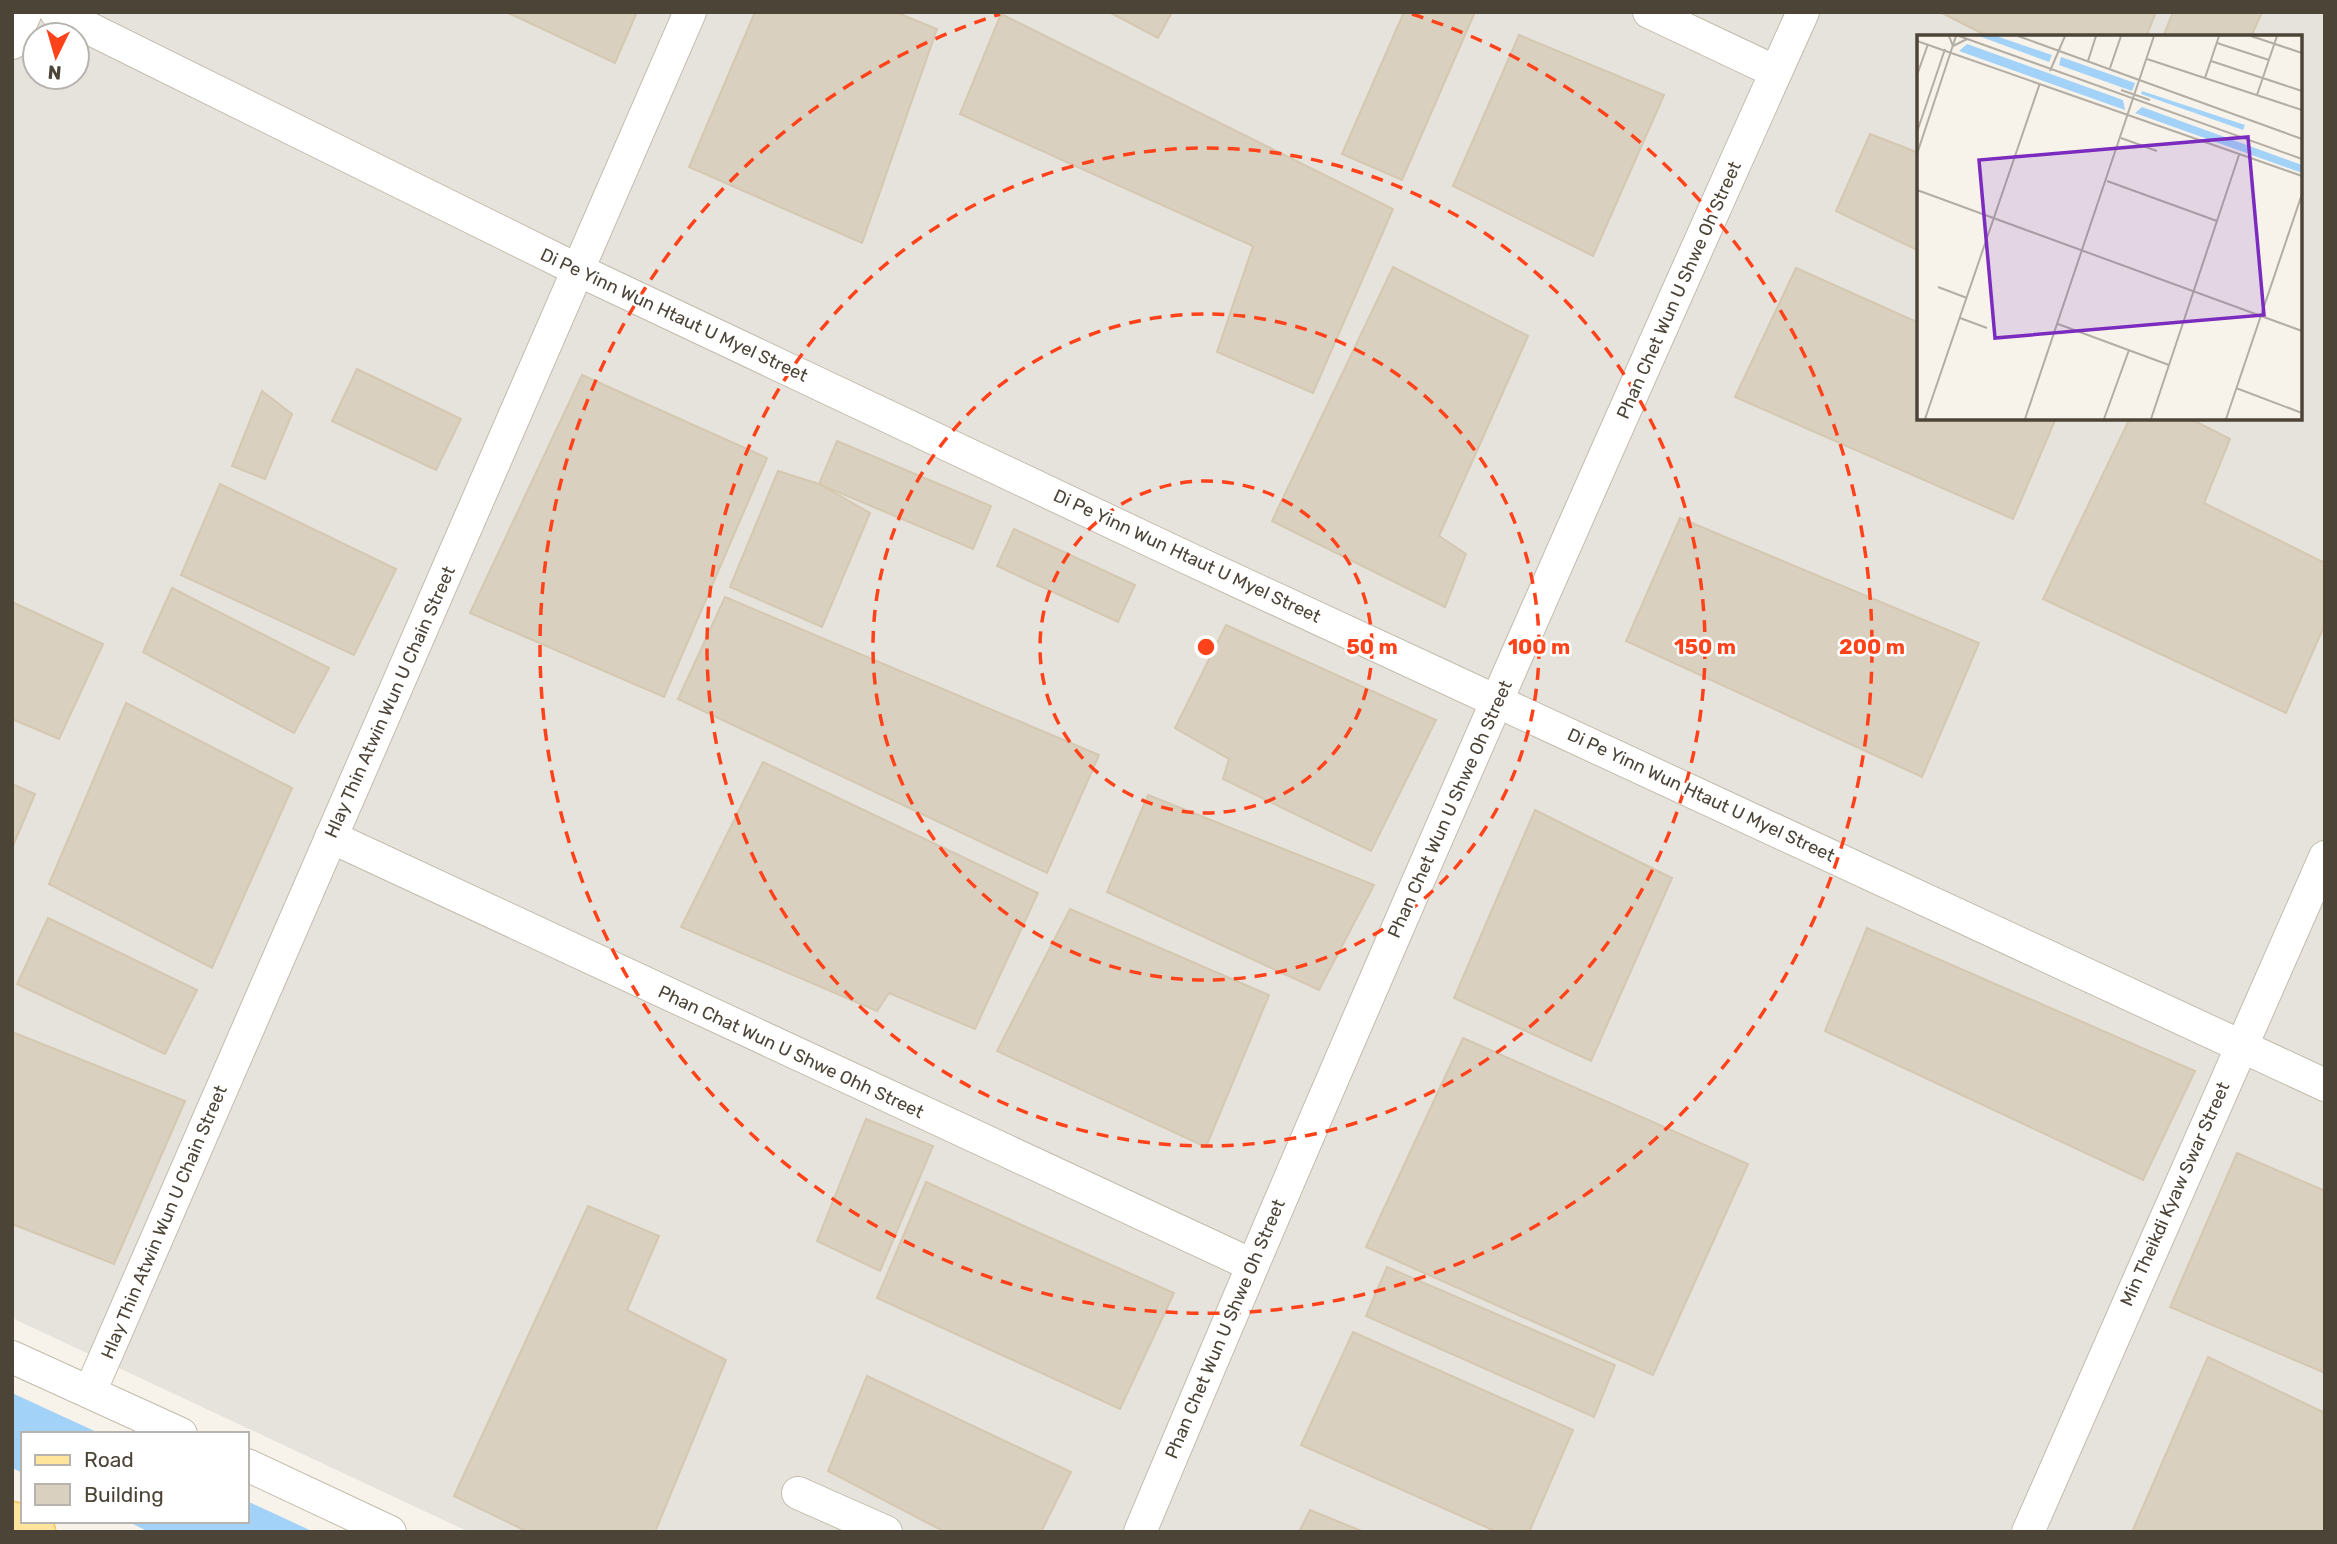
<svg xmlns="http://www.w3.org/2000/svg" width="2337" height="1544" viewBox="0 0 2337 1544" font-family="Rubik,sans-serif">
<rect width="100%" height="100%" fill="#f7f3eb"/>
<!-- industrial -->
<path fill="#e6e2dc" fill-rule="evenodd" d="M 12,12 L 2325,12 L 2325,1532 L 469,1532 L 12,1318 ZM 35,35 L 77,35 L 77,77 L 35,77 ZM 1919,37 L 2300,37 L 2300,418 L 1919,418 Z"/>
<!-- water -->
<g fill="#a2d2f8">
<path d="M 12,1393 L 101,1434 L 23,1434 L 23,1473 L 12,1468 Z"/>
<path d="M 247,1501 L 314,1532 L 149,1532 L 127,1521 L 247,1521 Z"/>
</g>
<!-- building -->
<g fill="#dad0bf" stroke="#d5c8b1" stroke-width="2">
<path d="M 506,12 L 637,12 L 615,63 Z"/>
<path d="M 755,12 L 895,12 L 937,29 L 862,243 L 689,167 Z"/>
<path d="M 1109,12 L 1172,12 L 1158,38 Z"/>
<path d="M 1404,12 L 1475,12 L 1402,180 L 1342,154 Z"/>
<path d="M 1940,12 L 2156,12 L 2146,37 L 1989,37 Z"/>
<path d="M 2173,12 L 2262,12 L 2251,37 L 2163,37 Z"/>
<path d="M 1001,14 L 1393,209 L 1313,393 L 1217,352 L 1253,246 L 960,114 Z"/>
<path d="M 1519,35 L 1664,95 L 1593,256 L 1453,186 Z"/>
<path d="M 1870,134 L 1919,153 L 1919,251 L 1836,211 Z"/>
<path d="M 1393,267 L 1528,336 L 1439,536 L 1466,554 L 1445,607 L 1272,521 Z"/>
<path d="M 1796,268 L 1919,323 L 1919,418 L 2056,418 L 2013,519 L 1735,397 Z"/>
<path d="M 357,369 L 461,419 L 436,470 L 332,421 Z"/>
<path d="M 582,375 L 767,458 L 664,697 L 470,613 Z"/>
<path d="M 262,391 L 292,414 L 265,479 L 232,466 Z"/>
<path d="M 2130,418 L 2189,418 L 2230,439 L 2204,503 L 2325,563 L 2325,624 L 2286,713 L 2043,599 Z"/>
<path d="M 837,441 L 991,506 L 973,549 L 819,484 Z"/>
<path d="M 778,471 L 819,484 L 870,513 L 822,627 L 730,587 Z"/>
<path d="M 220,484 L 396,569 L 354,655 L 181,575 Z"/>
<path d="M 1680,518 L 1979,643 L 1922,777 L 1626,641 Z"/>
<path d="M 1014,529 L 1135,585 L 1118,622 L 997,566 Z"/>
<path d="M 172,588 L 329,668 L 294,733 L 143,652 Z"/>
<path d="M 725,597 L 1099,755 L 1047,873 L 678,699 Z"/>
<path d="M 12,602 L 103,644 L 59,739 L 12,719 Z"/>
<path d="M 1226,625 L 1436,720 L 1371,851 L 1223,779 L 1229,759 L 1175,728 Z"/>
<path d="M 126,703 L 292,788 L 212,968 L 49,884 Z"/>
<path d="M 763,762 L 1038,893 L 975,1029 L 889,993 L 877,1011 L 681,927 Z"/>
<path d="M 12,784 L 35,794 L 12,848 Z"/>
<path d="M 1148,795 L 1374,885 L 1319,990 L 1107,892 Z"/>
<path d="M 1535,810 L 1672,878 L 1591,1061 L 1454,998 Z"/>
<path d="M 1070,909 L 1269,995 L 1206,1147 L 997,1051 Z"/>
<path d="M 48,918 L 197,990 L 165,1054 L 17,984 Z"/>
<path d="M 1867,928 L 2195,1071 L 2143,1180 L 1825,1031 Z"/>
<path d="M 12,1032 L 185,1101 L 114,1264 L 12,1224 Z"/>
<path d="M 1463,1038 L 1748,1164 L 1653,1375 L 1366,1247 Z"/>
<path d="M 866,1119 L 933,1146 L 880,1271 L 817,1241 Z"/>
<path d="M 2237,1153 L 2325,1191 L 2325,1373 L 2170,1307 Z"/>
<path d="M 926,1182 L 1174,1293 L 1120,1409 L 877,1298 Z"/>
<path d="M 588,1206 L 659,1236 L 627,1310 L 726,1360 L 655,1532 L 528,1532 L 454,1496 Z"/>
<path d="M 1387,1267 L 1615,1365 L 1594,1417 L 1366,1316 Z"/>
<path d="M 1353,1332 L 1573,1430 L 1529,1532 L 1497,1532 L 1301,1445 Z"/>
<path d="M 2208,1357 L 2325,1413 L 2325,1532 L 2132,1532 Z"/>
<path d="M 867,1376 L 1071,1472 L 1041,1532 L 945,1532 L 828,1471 Z"/>
<path d="M 1310,1510 L 1364,1532 L 1299,1532 Z"/>
</g>
<g fill="none" stroke-linecap="round" stroke-linejoin="round">
<!-- minor casing -->
<g stroke="#c3bcac" stroke-width="34">
<g id="minor">
<path d="M 56,12 L 578,270 L 1181,555 L 2325,1085"/>
<path d="M 1649,12 L 1776,72"/>
<path d="M 12,43 L 26,12"/>
<path d="M 331,837 L 1252,1265"/>
<path d="M 12,1357 L 181,1434"/>
<path d="M 90,1392 L 690,12"/>
<path d="M 247,1465 L 390,1532"/>
<path d="M 798,1493 L 886,1532"/>
<path d="M 1140,1532 C 1354,1022 1576,516 1803,12"/>
<path d="M 2028,1532 L 2325,857"/>
</g>
</g>
<!-- major casing -->
<g stroke="#f0c85f" stroke-width="41">
<path id="major" d="M 12,1521 L 36,1532"/>
</g>
<!-- minor -->
<use href="#minor" stroke="#fff" stroke-width="32"/>
<!-- major -->
<use href="#major" stroke="#ffe59b" stroke-width="38"/>
</g>
<!-- distance rings -->
<g fill="none" stroke="#ff4219" stroke-width="3.5" stroke-dasharray="12 9">
<circle cx="1206" cy="647" r="166"/>
<circle cx="1206" cy="647" r="333"/>
<circle cx="1206" cy="647" r="499"/>
<path d="M1412 14A666 666 0 1 1 1000 14"/>
</g>
<g text-anchor="middle" stroke-width="5" stroke-linejoin="round" paint-order="stroke">
<!-- street labels -->
<g font-size="18" fill="#4c4437" stroke="#fff">
<text transform="translate(1679 290) rotate(-66)" y="6">Phan Chet Wun U Shwe Oh Street</text>
<text transform="translate(674 315) rotate(25)" y="6">Di Pe Yinn Wun Htaut U Myel Street</text>
<text transform="translate(1187 556) rotate(25)" y="6">Di Pe Yinn Wun Htaut U Myel Street</text>
<text transform="translate(390 702) rotate(-66)" y="6">Hlay Thin Atwin Wun U Chain Street</text>
<text transform="translate(1701 795) rotate(25)" y="6">Di Pe Yinn Wun Htaut U Myel Street</text>
<text transform="translate(1450 809) rotate(-66)" y="6">Phan Chet Wun U Shwe Oh Street</text>
<text transform="translate(791 1052) rotate(25)" y="6">Phan Chat Wun U Shwe Ohh Street</text>
<text transform="translate(2175 1194) rotate(-66)" y="6">Min Theikdi Kyaw Swar Street</text>
<text transform="translate(164 1222) rotate(-67)" y="6">Hlay Thin Atwin Wun U Chain Street</text>
<text transform="translate(1225 1329) rotate(-67)" y="6">Phan Chet Wun U Shwe Oh Street</text>
</g>
</g>
<!-- overview -->
<g transform="translate(1917 35)">
<rect width="385" height="385" fill="#f7f3eb"/>
<path d="M 62,1 L 79,1 L 135,20 L 132,27 ZM 50,9 L 206,65 L 208,75 L 42,16 ZM 144,22 L 218,48 L 215,56 L 142,30 ZM 225,56 L 328,90 L 326,95 L 224,59 ZM 225,72 L 385,130 L 385,138 L 218,78 Z" fill="#a2d2f8"/>
<path fill="none" stroke="#b3ada3" stroke-width="2" d="M 32,1 L 36,11 L 50,4M 42,1 L 385,124M 101,1 L 385,104M 334,1 L 385,18M 0,6 L 385,141M 300,8 L 352,25M 230,24 L 385,75M 171,26 L 179,1M 294,26 L 385,56M 193,33 L 204,1M 133,36 L 148,1M 0,40 L 11,9M 288,43 L 302,1M 204,55 L 233,65M 340,60 L 360,1M 0,97 L 28,14M 204,103 L 240,116M 0,119 L 39,1M 190,146 L 300,186M 0,155 L 385,296M 21,252 L 50,263M 43,283 L 70,293M 141,289 L 252,330M 319,353 L 385,378M 8,384 L 123,48M 108,384 L 237,1M 187,384 L 212,315M 234,384 L 322,120M 309,384 L 385,159"/>
<path fill="#7b2cbf" fill-opacity="0.15" stroke="#7b2cbf" stroke-width="3.5" d="M 331,102 L 347,280 L 78,303 L 62,125 Z"/>
<rect width="385" height="385" fill="none" stroke="#4c4437" stroke-width="3.5"/>
</g>
<circle cx="1206" cy="647" r="10" fill="#ff4219" stroke="#fff" stroke-width="3.5"/>
<g font-size="21" text-anchor="middle" font-weight="bold" fill="#ff4219" stroke="#fff" stroke-width="5" stroke-linejoin="round" paint-order="stroke">
<text x="1372" y="654">50 m</text>
<text x="1539" y="654">100 m</text>
<text x="1705" y="654">150 m</text>
<text x="1872" y="654">200 m</text>
</g>
<!-- border -->
<rect width="2337" height="1544" fill="none" stroke="#4c4437" stroke-width="28"/>
<!-- legend -->
<rect x="21" y="1432" width="228" height="91" fill="#ffffff" stroke="#b7b4af" stroke-width="2"/>
<rect x="35" y="1455" width="35" height="10" fill="#ffe59b" stroke="#b7b4af" stroke-width="2"/>
<text x="84" y="1467" font-size="21" fill="#4c4437">Road</text>
<rect x="35" y="1484" width="35" height="21" fill="#dad0bf" stroke="#b7b4af" stroke-width="2"/>
<text x="84" y="1502" font-size="21" fill="#4c4437">Building</text>
<!-- north arrow -->
<g transform="translate(56 56) rotate(185)"><circle r="33" fill="#ffffff" stroke="#b7b4af" stroke-width="2"/>
<path d="M0-5L12 26L0 18L-12 26Z" fill="#ff4219"/>
<text y="-10" font-size="19" font-weight="bold" text-anchor="middle" fill="#4c4437">N</text>
</g>
</svg>
